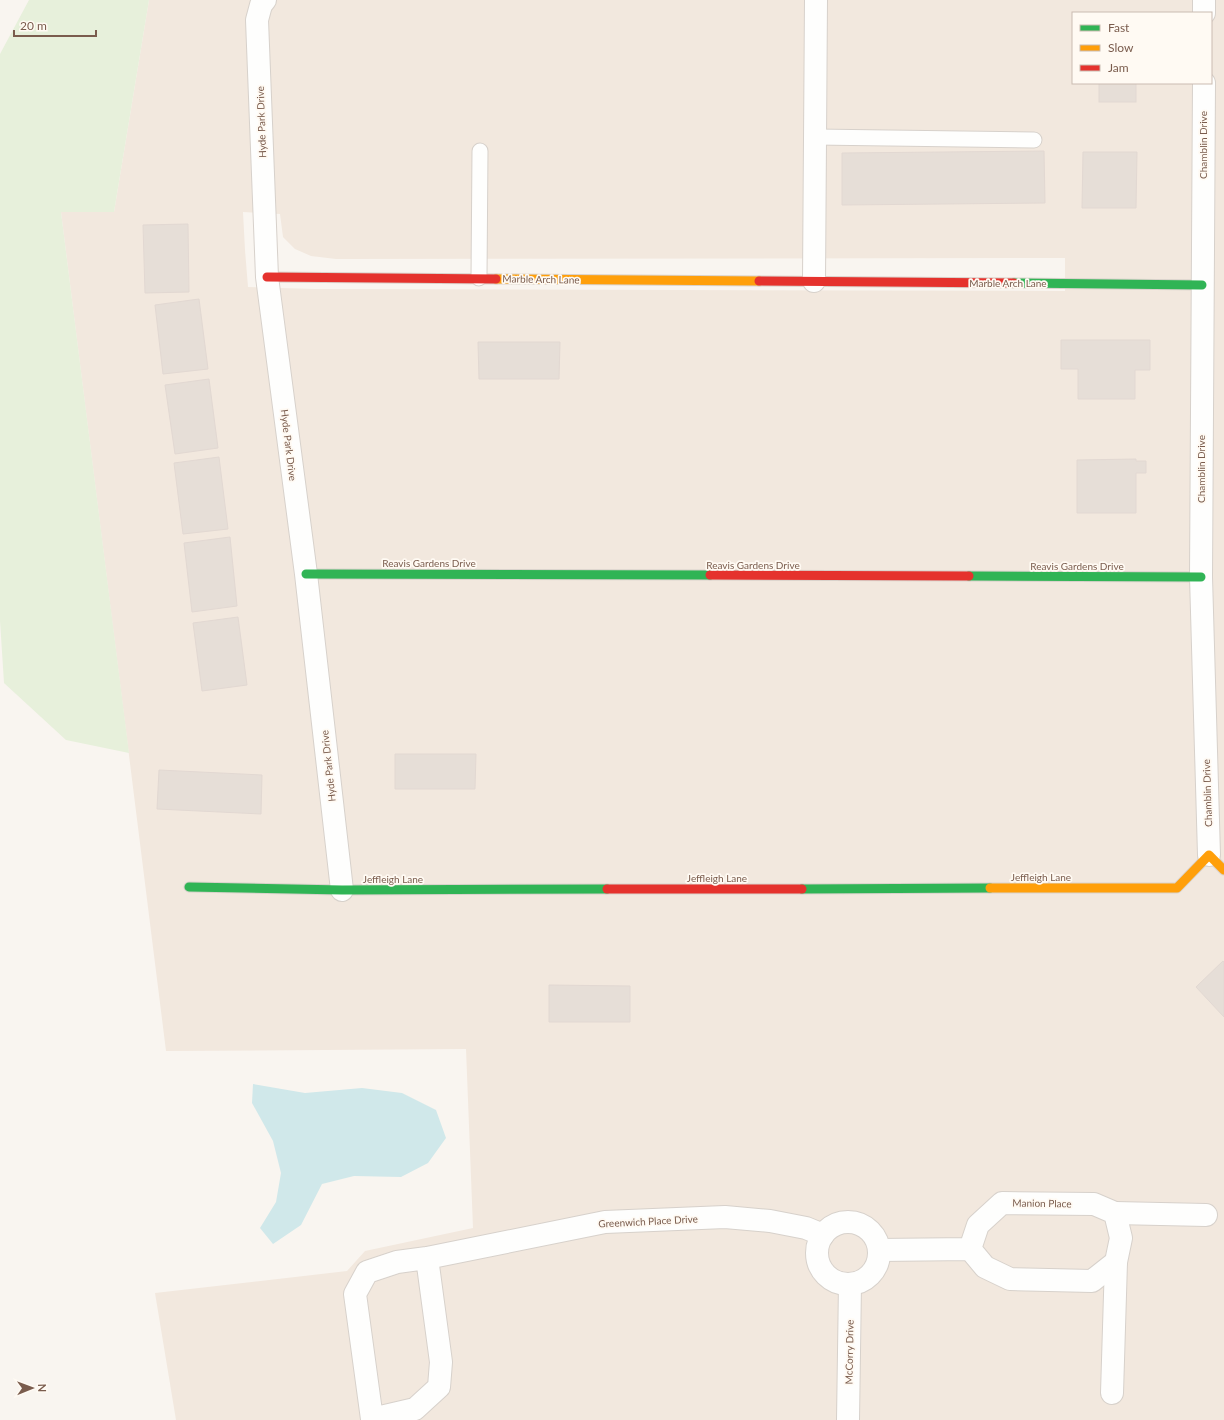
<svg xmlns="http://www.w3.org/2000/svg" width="1224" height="1420" viewBox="0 0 1224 1420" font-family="Lato,sans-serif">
<rect width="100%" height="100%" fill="#f9f5f0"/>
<!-- residential -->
<path fill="#f2e8de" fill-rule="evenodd" d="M 149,0 L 1224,0 L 1224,1420 L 176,1420 L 155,1293 L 347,1271 L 365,1251 L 473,1228 L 466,1049 L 166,1051 L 61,212 L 114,212 ZM 1073,13 L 1211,13 L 1211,83 L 1073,83 ZM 243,212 L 280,214 L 283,237 L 295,249 L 311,256 L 336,259 L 1065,258 L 1065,291 L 315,289 L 248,287 L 245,250 Z"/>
<!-- green -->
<path fill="#e7f0db" d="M 29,0 L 149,0 L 114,212 L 61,212 L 129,753 L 66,740 L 4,683 L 0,621 L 0,54 Z"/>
<!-- water -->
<path fill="#d0e8ea" d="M 253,1084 L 305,1093 L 362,1088 L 402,1093 L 436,1110 L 446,1138 L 428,1163 L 401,1177 L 354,1176 L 322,1184 L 301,1225 L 273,1244 L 260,1228 L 276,1202 L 281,1173 L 273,1141 L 252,1103 Z"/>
<!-- building -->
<g fill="#e6ded7" stroke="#e2d8d2">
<rect x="1099" y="83" width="37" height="19"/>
<path d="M 1044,151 L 1045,203 L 842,205 L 842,153 Z"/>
<path d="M 1083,152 L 1137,152 L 1136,208 L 1082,208 Z"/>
<path d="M 188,224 L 189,292 L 145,293 L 143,225 Z"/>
<path d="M 199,299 L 208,369 L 163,374 L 155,305 Z"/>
<path d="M 1061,340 L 1150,340 L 1150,370 L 1135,370 L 1135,399 L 1078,399 L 1078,369 L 1061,369 Z"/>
<path d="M 478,342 L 560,342 L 559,379 L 479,379 Z"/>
<path d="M 209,379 L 218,448 L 175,454 L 165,385 Z"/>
<path d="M 219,457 L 228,529 L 183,534 L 174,463 Z"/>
<path d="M 1136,459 L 1136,461 L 1146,461 L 1146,473 L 1136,473 L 1136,513 L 1077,513 L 1077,460 Z"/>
<path d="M 230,537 L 237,606 L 192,612 L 184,543 Z"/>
<path d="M 238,617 L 247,685 L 202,691 L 193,623 Z"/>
<path d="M 395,754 L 476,754 L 475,789 L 395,789 Z"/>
<path d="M 159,770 L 262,775 L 261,814 L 157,809 Z"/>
<path d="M 1223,961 L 1224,962 L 1224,1017 L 1196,987 Z"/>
<path d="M 549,985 L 630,986 L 630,1022 L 549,1022 Z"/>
</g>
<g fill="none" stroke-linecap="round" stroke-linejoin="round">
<!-- lane casing -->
<g stroke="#d7d1cb" stroke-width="17">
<g id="lane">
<path d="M 815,137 L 1034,140"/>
<path d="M 479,278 L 480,151"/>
</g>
</g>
<!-- street casing -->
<g stroke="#d7d1cb" stroke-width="24">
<g id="street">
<path d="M 265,0 L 261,5 L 257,20 L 267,277 L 306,574 L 342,890"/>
<path d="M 1204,13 L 1204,0"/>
<path d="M 1204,83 L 1201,577 L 1209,855"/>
<path d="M 814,281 L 816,0"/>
<path d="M 1115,1213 L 1206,1215"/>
<circle cx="848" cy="1253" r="31"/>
<path d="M 879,1250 L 970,1249 L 978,1225 L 1002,1203 L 1094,1204 L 1115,1213 L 1121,1238 L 1116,1262 L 1092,1281 L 1010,1279 L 985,1267 L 970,1249"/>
<path d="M 427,1258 L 441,1362 L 439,1387 L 415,1409 L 372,1419 L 355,1294 L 367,1272 L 397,1262 L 427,1258 L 605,1222 L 725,1217 L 770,1221 L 806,1228 L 823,1235"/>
<path d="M 1112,1393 L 1116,1262"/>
<path d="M 848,1420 L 850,1284"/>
</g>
</g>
<!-- fast casing -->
<g stroke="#d9d2cb" stroke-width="11">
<g id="fast">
<path d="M 1014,283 L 1202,285"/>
<path d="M 306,574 L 710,575"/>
<path d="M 969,576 L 1201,577"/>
<path d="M 189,887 L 342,890 L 607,889"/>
<path d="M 802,889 L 990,888"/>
</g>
</g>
<!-- slow casing -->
<g stroke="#d9d2cb" stroke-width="11">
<g id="slow">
<path d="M 496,279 L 759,281"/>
<path d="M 990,888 L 1177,888 L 1209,855 L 1224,870"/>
</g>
</g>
<!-- jam casing -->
<g stroke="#d9d2cb" stroke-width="11">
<g id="jam">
<path d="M 267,277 L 496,279"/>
<path d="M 759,281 L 1014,283"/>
<path d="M 710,575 L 969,576"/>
<path d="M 607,889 L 802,889"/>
</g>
</g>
<!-- lane -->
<use href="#lane" stroke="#fefefd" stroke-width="15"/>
<!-- street -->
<use href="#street" stroke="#fefefd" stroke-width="22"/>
<!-- fast -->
<use href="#fast" stroke="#30b455" stroke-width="9"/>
<!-- slow -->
<use href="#slow" stroke="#ff9f0a" stroke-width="9"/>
<!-- jam -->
<use href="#jam" stroke="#e5322d" stroke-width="9"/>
</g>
<g text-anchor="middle" stroke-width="3.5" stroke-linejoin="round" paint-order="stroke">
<!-- street labels -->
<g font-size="10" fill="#7a5c4d" stroke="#fffaf3">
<text transform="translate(261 122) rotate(-92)" y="4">Hyde Park Drive</text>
<text transform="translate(1203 145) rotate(-90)" y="4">Chamblin Drive</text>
<text transform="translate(541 279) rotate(1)" y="4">Marble Arch Lane</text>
<text x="1008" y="287">Marble Arch Lane</text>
<text transform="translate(289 445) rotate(83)" y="4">Hyde Park Drive</text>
<text transform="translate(1201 469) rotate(-90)" y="4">Chamblin Drive</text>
<text x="429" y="567">Reavis Gardens Drive</text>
<text x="753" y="569">Reavis Gardens Drive</text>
<text x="1077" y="570">Reavis Gardens Drive</text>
<text transform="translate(328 766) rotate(-96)" y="4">Hyde Park Drive</text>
<text transform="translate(1207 793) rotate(-92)" y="4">Chamblin Drive</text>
<text x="1041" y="881">Jeffleigh Lane</text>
<text x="717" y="882">Jeffleigh Lane</text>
<text x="393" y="883">Jeffleigh Lane</text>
<text transform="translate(1042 1203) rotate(1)" y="4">Manion Place</text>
<text transform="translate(648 1221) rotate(-3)" y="4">Greenwich Place Drive</text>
<text transform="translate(849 1352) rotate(-89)" y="4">McCorry Drive</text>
</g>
</g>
<!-- legend -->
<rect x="1072" y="12" width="140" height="72" fill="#fffaf3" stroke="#cabbb1"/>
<rect x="1080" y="25" width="20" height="6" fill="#30b455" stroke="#cabbb1"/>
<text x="1108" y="32" font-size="12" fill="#7a5c4d">Fast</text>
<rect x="1080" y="45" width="20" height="6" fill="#ff9f0a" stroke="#cabbb1"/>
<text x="1108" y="52" font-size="12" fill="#7a5c4d">Slow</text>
<rect x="1080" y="65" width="20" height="6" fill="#e5322d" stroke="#cabbb1"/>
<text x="1108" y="72" font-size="12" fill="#7a5c4d">Jam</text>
<!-- north arrow -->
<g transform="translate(32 1388) rotate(89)" stroke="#fffaf3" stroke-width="3" paint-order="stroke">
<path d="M0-3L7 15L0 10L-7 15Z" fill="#7a5c4d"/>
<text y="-6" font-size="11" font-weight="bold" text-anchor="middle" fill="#7a5c4d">N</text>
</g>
<!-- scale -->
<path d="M14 30v6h82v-6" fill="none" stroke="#7a5c4d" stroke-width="2"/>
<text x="20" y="30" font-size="12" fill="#7a5c4d" stroke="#fffaf3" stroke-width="3" paint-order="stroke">20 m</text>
</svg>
